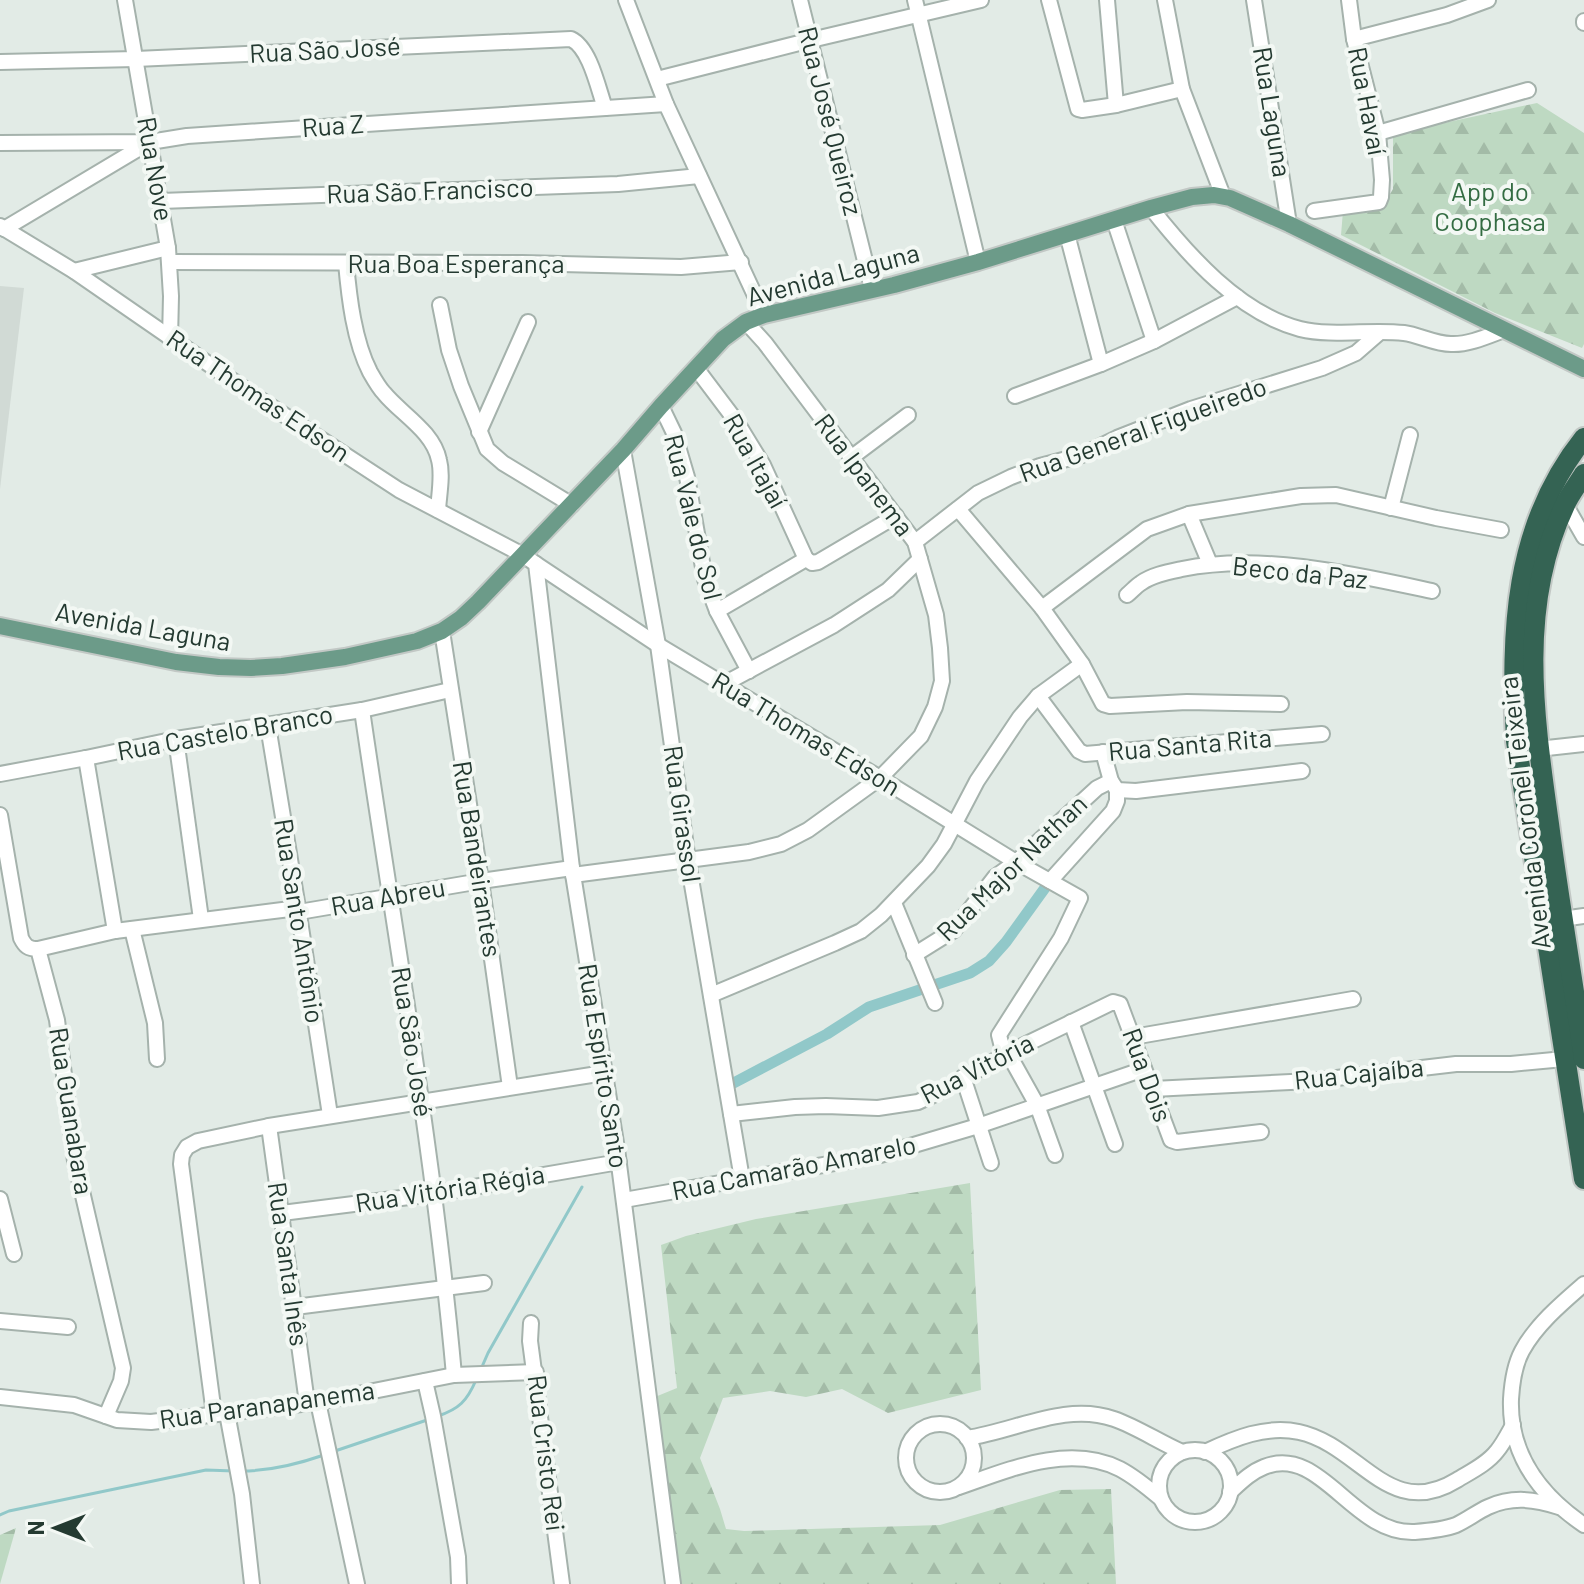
<svg xmlns="http://www.w3.org/2000/svg" width="1584" height="1584" viewBox="0 0 1584 1584" font-family="Barlow,sans-serif">
<defs>
<pattern id="forest-firs" width="22" height="20" patternUnits="userSpaceOnUse" patternTransform="scale(2)"><rect width="22" height="20" fill="#bed9c2"/><path d="M5 1l3.5 6h-7zM16 11l3.5 6h-7z" fill="#a3bba7"/></pattern>
</defs>
<rect width="100%" height="100%" fill="#e2ebe6"/>
<!-- built -->
<path fill="#d1dad5" d="M 0,286 L 24,288 L 0,489 Z"/>
<!-- forest -->
<g fill="url(#forest-firs)">
<path d="M 1537,103 L 1584,133 L 1584,344 L 1582,348 L 1495,313 L 1341,235 L 1343,211 L 1383,206 L 1393,189 L 1393,134 Z"/>
<path d="M 970,1183 L 981,1390 L 888,1413 L 842,1389 L 806,1397 L 770,1391 L 723,1398 L 700,1458 L 720,1509 L 726,1529 L 744,1531 L 940,1525 L 1060,1490 L 1111,1489 L 1116,1584 L 677,1584 L 655,1397 L 677,1388 L 661,1245 L 686,1236 L 756,1219 Z"/>
<path d="M 16,1528 L 0,1584 L 0,1535 Z"/>
</g>
<g fill="none" stroke-linecap="round" stroke-linejoin="round">
<!-- stream -->
<g stroke="#91c8c9" stroke-width="3">
<path d="M 481,1369 L 488,1353 L 582,1187"/>
<path d="M 438,1416 C 459,1409 467,1401 476,1380"/>
<path d="M 335,1451 L 430,1419"/>
<path d="M 242,1471 C 270,1471 298,1464 324,1455"/>
<path d="M 0,1515 L 9,1511 L 206,1470 L 234,1471"/>
</g>
<!-- canal -->
<path stroke="#91c8c9" stroke-width="11" d="M 726,1087 L 827,1034 L 869,1007 L 970,973 L 989,961 L 1006,942 L 1050,881"/>
<!-- minor casing -->
<g stroke="#a5b2ac" stroke-width="18">
<g id="minor">
<path d="M 125,0 L 168,248 L 171,296 L 170,339"/>
<path d="M 626,0 L 666,104 L 764,315"/>
<path d="M 800,0 L 872,289"/>
<path d="M 915,0 L 978,262"/>
<path d="M 1049,0 L 1078,109 L 1082,110 L 1116,105 L 1182,89"/>
<path d="M 1107,0 L 1116,105"/>
<path d="M 1165,0 L 1182,89 L 1223,196"/>
<path d="M 1254,0 L 1289,224"/>
<path d="M 1584,21 L 1584,23"/>
<path d="M 1354,39 L 1447,15 L 1488,0"/>
<path d="M 0,62 L 136,59 L 571,39 C 590,48 598,88 605,108"/>
<path d="M 657,79 L 811,40 L 981,0"/>
<path d="M 1378,133 L 1528,90"/>
<path d="M 0,143 L 150,142 L 187,136 L 666,104"/>
<path d="M 161,201 L 618,184 L 699,176"/>
<path d="M 1151,208 C 1188,255 1239,313 1300,329 C 1333,337 1370,329 1404,333 C 1419,335 1435,344 1451,344 C 1468,345 1488,336 1504,330"/>
<path d="M 1314,211 L 1379,202 L 1381,197 L 1382,180 L 1378,133 L 1354,39 L 1349,0"/>
<path d="M 1114,220 L 1154,341"/>
<path d="M 0,226 L 74,271 L 252,394 L 399,490 L 523,555 L 536,564 L 572,868 L 617,1149 L 673,1584"/>
<path d="M 4,229 L 148,143"/>
<path d="M 1067,234 L 1101,364"/>
<path d="M 170,262 L 522,263 L 681,267 L 741,262"/>
<path d="M 346,263 C 349,297 354,341 370,372 C 374,379 379,388 384,393 C 401,414 433,431 439,460 C 443,475 439,494 438,510"/>
<path d="M 74,271 L 168,248"/>
<path d="M 440,305 L 449,350 L 461,386 L 487,449 L 503,463 L 572,505"/>
<path d="M 696,368 L 736,421 L 763,465 L 806,559"/>
<path d="M 1015,396 L 1101,364 L 1154,341 L 1237,297"/>
<path d="M 661,406 L 674,433 L 687,477 L 705,579 L 717,611 L 749,671"/>
<path d="M 479,432 L 528,322"/>
<path d="M 623,450 L 658,645 L 688,861 L 742,1179"/>
<path d="M 852,457 L 908,415"/>
<path d="M 1565,504 L 1584,537"/>
<path d="M 1391,508 L 1410,435"/>
<path d="M 958,509 L 1042,608 L 1082,664 L 1103,704 L 1110,706 L 1187,702 L 1281,704"/>
<path d="M 1189,514 L 1210,564"/>
<path d="M 915,542 L 978,493 L 1011,477 L 1040,466 L 1082,455 L 1117,438 L 1191,409 L 1322,368 L 1356,353 L 1379,333"/>
<path d="M 536,564 L 658,645 L 880,778 L 1016,862 L 1080,898 L 1061,938 L 999,1035 L 1001,1043 L 1008,1053 L 1037,1105 L 1055,1155"/>
<path d="M 1127,595 C 1132,591 1136,586 1141,583 C 1152,575 1168,572 1182,569 C 1262,553 1353,574 1432,591"/>
<path d="M 1042,608 L 1147,529 L 1189,514 L 1301,496 L 1336,495 L 1436,518 L 1501,530"/>
<path d="M 717,611 L 806,559 L 812,563 L 818,562 L 896,516"/>
<path d="M 442,631 L 481,881 L 510,1087"/>
<path d="M 724,684 L 834,625 L 888,590 L 920,559"/>
<path d="M 1038,696 L 1079,751 L 1085,754 L 1322,734"/>
<path d="M 362,710 C 394,931 434,1152 454,1375"/>
<path d="M 268,726 L 298,908 L 330,1115"/>
<path d="M 176,739 L 201,919"/>
<path d="M 1538,749 L 1584,744"/>
<path d="M 1103,752 L 1111,781 L 1117,790 L 1136,791 L 1302,771"/>
<path d="M 86,758 L 115,931"/>
<path d="M 0,774 L 86,758 L 176,739 L 362,710 L 450,690"/>
<path d="M 0,815 L 21,938 C 25,946 28,949 38,949 L 57,1020 L 75,1161 L 123,1368 L 121,1381 L 106,1416"/>
<path d="M 573,875 L 749,852 L 781,844 L 808,830 L 880,778 L 921,736 L 935,707 L 942,681 L 940,648 L 936,615 L 915,542 L 765,343 L 746,322"/>
<path d="M 1050,881 L 1113,811 L 1117,801 L 1117,790"/>
<path d="M 894,903 L 935,1003"/>
<path d="M 299,912 L 481,881 L 572,868"/>
<path d="M 1562,919 L 1584,916"/>
<path d="M 132,929 L 155,1023 L 157,1059"/>
<path d="M 38,949 L 115,931 L 298,908"/>
<path d="M 914,955 L 954,930 L 995,877 L 1016,862 L 1097,788 L 1111,781"/>
<path d="M 711,995 L 835,943 L 861,931 L 881,915 L 928,866 L 944,844 L 977,781 L 1020,717 L 1038,696 L 1082,664"/>
<path d="M 1071,1022 L 1115,1144"/>
<path d="M 1133,1037 L 1353,999"/>
<path d="M 963,1077 L 991,1163"/>
<path d="M 1153,1089 L 1311,1081 L 1456,1064 L 1511,1064 L 1564,1059"/>
<path d="M 731,1114 L 795,1107 L 826,1106 L 878,1108 L 918,1102 L 935,1094 L 1008,1053 L 1113,1002 L 1120,1004 L 1171,1140 L 1177,1142 L 1261,1132"/>
<path d="M 269,1126 L 307,1403"/>
<path d="M 0,1199 L 14,1254"/>
<path d="M 624,1200 L 880,1155 L 978,1126 L 1144,1069"/>
<path d="M 282,1213 L 433,1194 L 619,1162"/>
<path d="M 1584,1284 C 1562,1303 1536,1325 1522,1351 C 1514,1366 1512,1382 1511,1399 C 1509,1454 1540,1495 1584,1525"/>
<path d="M 295,1307 L 484,1283"/>
<path d="M 0,1321 L 68,1327"/>
<path d="M 531,1323 L 530,1341 L 562,1584"/>
<path d="M 425,1381 L 433,1416 L 458,1557 L 459,1584"/>
<path d="M 0,1397 L 74,1405 L 117,1420 L 151,1422 L 318,1402 L 454,1375 L 536,1372"/>
<path d="M 318,1402 L 357,1584"/>
<path d="M 227,1413 L 242,1494 L 252,1584"/>
<path d="M 214,1414 L 181,1164 L 182,1155 L 187,1147 L 198,1141 L 269,1126 L 604,1073"/>
<circle cx="940" cy="1458" r="34"/>
<path d="M 967,1438 C 1016,1431 1065,1402 1114,1419 C 1137,1427 1159,1442 1182,1452"/>
<circle cx="1195" cy="1486" r="36"/>
<path d="M 1205,1452 C 1235,1438 1266,1425 1299,1432 C 1360,1445 1389,1522 1457,1480 C 1470,1472 1487,1464 1497,1451 C 1503,1444 1508,1434 1513,1425"/>
<path d="M 959,1487 C 1008,1470 1069,1443 1120,1469 C 1135,1477 1147,1487 1160,1498"/>
<path d="M 1230,1492 C 1241,1482 1251,1472 1264,1467 C 1321,1444 1352,1534 1414,1532 C 1428,1531 1443,1530 1456,1525 C 1467,1520 1477,1512 1488,1507 C 1512,1496 1535,1499 1559,1507"/>
</g>
</g>
<!-- major casing -->
<g stroke="#c2c8c5" stroke-width="20">
<path id="major" d="M 0,626 L 176,662 L 219,667 L 251,668 L 282,666 L 345,657 L 417,641 L 442,631 L 461,618 L 478,602 L 623,450 L 661,406 L 723,339 L 746,322 L 764,315 L 894,285 L 978,262 L 1151,208 L 1192,197 L 1214,195 L 1230,198 L 1289,224 L 1584,369"/>
</g>
<!-- highway casing -->
<g stroke="#c2c8c5" stroke-width="24">
<g id="highway">
<path d="M 1584,438 C 1513,527 1511,632 1516,741 L 1584,1179"/>
<path d="M 1584,474 C 1578,484 1570,494 1565,505 C 1517,606 1534,717 1549,824 C 1559,902 1573,980 1584,1059"/>
</g>
</g>
<!-- minor -->
<use href="#minor" stroke="#fff" stroke-width="14"/>
<!-- major -->
<use href="#major" stroke="#6c9b89" stroke-width="16"/>
<!-- highway -->
<use href="#highway" stroke="#346353" stroke-width="20"/>
</g>
<g text-anchor="middle" stroke-width="8" stroke-linejoin="round" paint-order="stroke">
<!-- street labels -->
<g font-size="26" fill="#243a31" stroke="#f3f8f4">
<text transform="translate(325 50) rotate(-3)" y="9">Rua São José</text>
<text transform="translate(1367 101) rotate(79)" y="9">Rua Havaí</text>
<text transform="translate(1272 112) rotate(81)" y="9">Rua Laguna</text>
<text transform="translate(830 121) rotate(76)" y="9">Rua José Queiroz</text>
<text transform="translate(333 126) rotate(-4)" y="9">Rua Z</text>
<text transform="translate(155 169) rotate(80)" y="9">Rua Nove</text>
<text transform="translate(430 191) rotate(-2)" y="9">Rua São Francisco</text>
<text x="456" y="273">Rua Boa Esperança</text>
<text transform="translate(833 275) rotate(-15)" y="9">Avenida Laguna</text>
<text transform="translate(258 396) rotate(34)" y="9">Rua Thomas Edson</text>
<text transform="translate(1143 430) rotate(-20)" y="9">Rua General Figueiredo</text>
<text transform="translate(755 461) rotate(61)" y="9">Rua Itajaí</text>
<text transform="translate(864 475) rotate(53)" y="9">Rua Ipanema</text>
<text transform="translate(693 517) rotate(76)" y="9">Rua Vale do Sol</text>
<text transform="translate(1300 573) rotate(6)" y="9">Beco da Paz</text>
<text transform="translate(143 627) rotate(10)" y="9">Avenida Laguna</text>
<text transform="translate(225 733) rotate(-10)" y="9">Rua Castelo Branco</text>
<text transform="translate(806 734) rotate(31)" y="9">Rua Thomas Edson</text>
<text transform="translate(1190 745) rotate(-5)" y="9">Rua Santa Rita</text>
<text transform="translate(1525 813) rotate(-97)" y="9">Avenida Coronel Teixeira</text>
<text transform="translate(682 814) rotate(82)" y="9">Rua Girassol</text>
<text transform="translate(477 859) rotate(81)" y="9">Rua Bandeirantes</text>
<text transform="translate(1012 868) rotate(-44)" y="9">Rua Major Nathan</text>
<text transform="translate(388 897) rotate(-10)" y="9">Rua Abreu</text>
<text transform="translate(299 921) rotate(81)" y="9">Rua Santo Antônio</text>
<text transform="translate(412 1042) rotate(81)" y="9">Rua São José</text>
<text transform="translate(603 1066) rotate(81)" y="9">Rua Espírito Santo</text>
<text transform="translate(977 1069) rotate(-27)" y="9">Rua Vitória</text>
<text transform="translate(1359 1074) rotate(-6)" y="9">Rua Cajaíba</text>
<text transform="translate(1147 1075) rotate(70)" y="9">Rua Dois</text>
<text transform="translate(71 1111) rotate(81)" y="9">Rua Guanabara</text>
<text transform="translate(794 1168) rotate(-11)" y="9">Rua Camarão Amarelo</text>
<text transform="translate(450 1189) rotate(-9)" y="9">Rua Vitória Régia</text>
<text transform="translate(288 1264) rotate(82)" y="9">Rua Santa Inês</text>
<text transform="translate(267 1405) rotate(-8)" y="9">Rua Paranapanema</text>
<text transform="translate(546 1453) rotate(83)" y="9">Rua Cristo Rei</text>
</g>
<!-- park labels -->
<g font-size="26" fill="#336c42" stroke="#f3f8f4">
<text x="1490" y="201">App do<tspan x="1490" dy="30">Coophasa</tspan></text>
</g>
</g>
<!-- north arrow -->
<g transform="translate(56 1528) rotate(270)" stroke="#f3f8f4" stroke-width="6" paint-order="stroke">
<path d="M0-6L14 30L0 20L-14 30Z" fill="#243a31"/>
<text y="-12" font-size="22" font-weight="bold" text-anchor="middle" fill="#243a31">N</text>
</g>
</svg>
